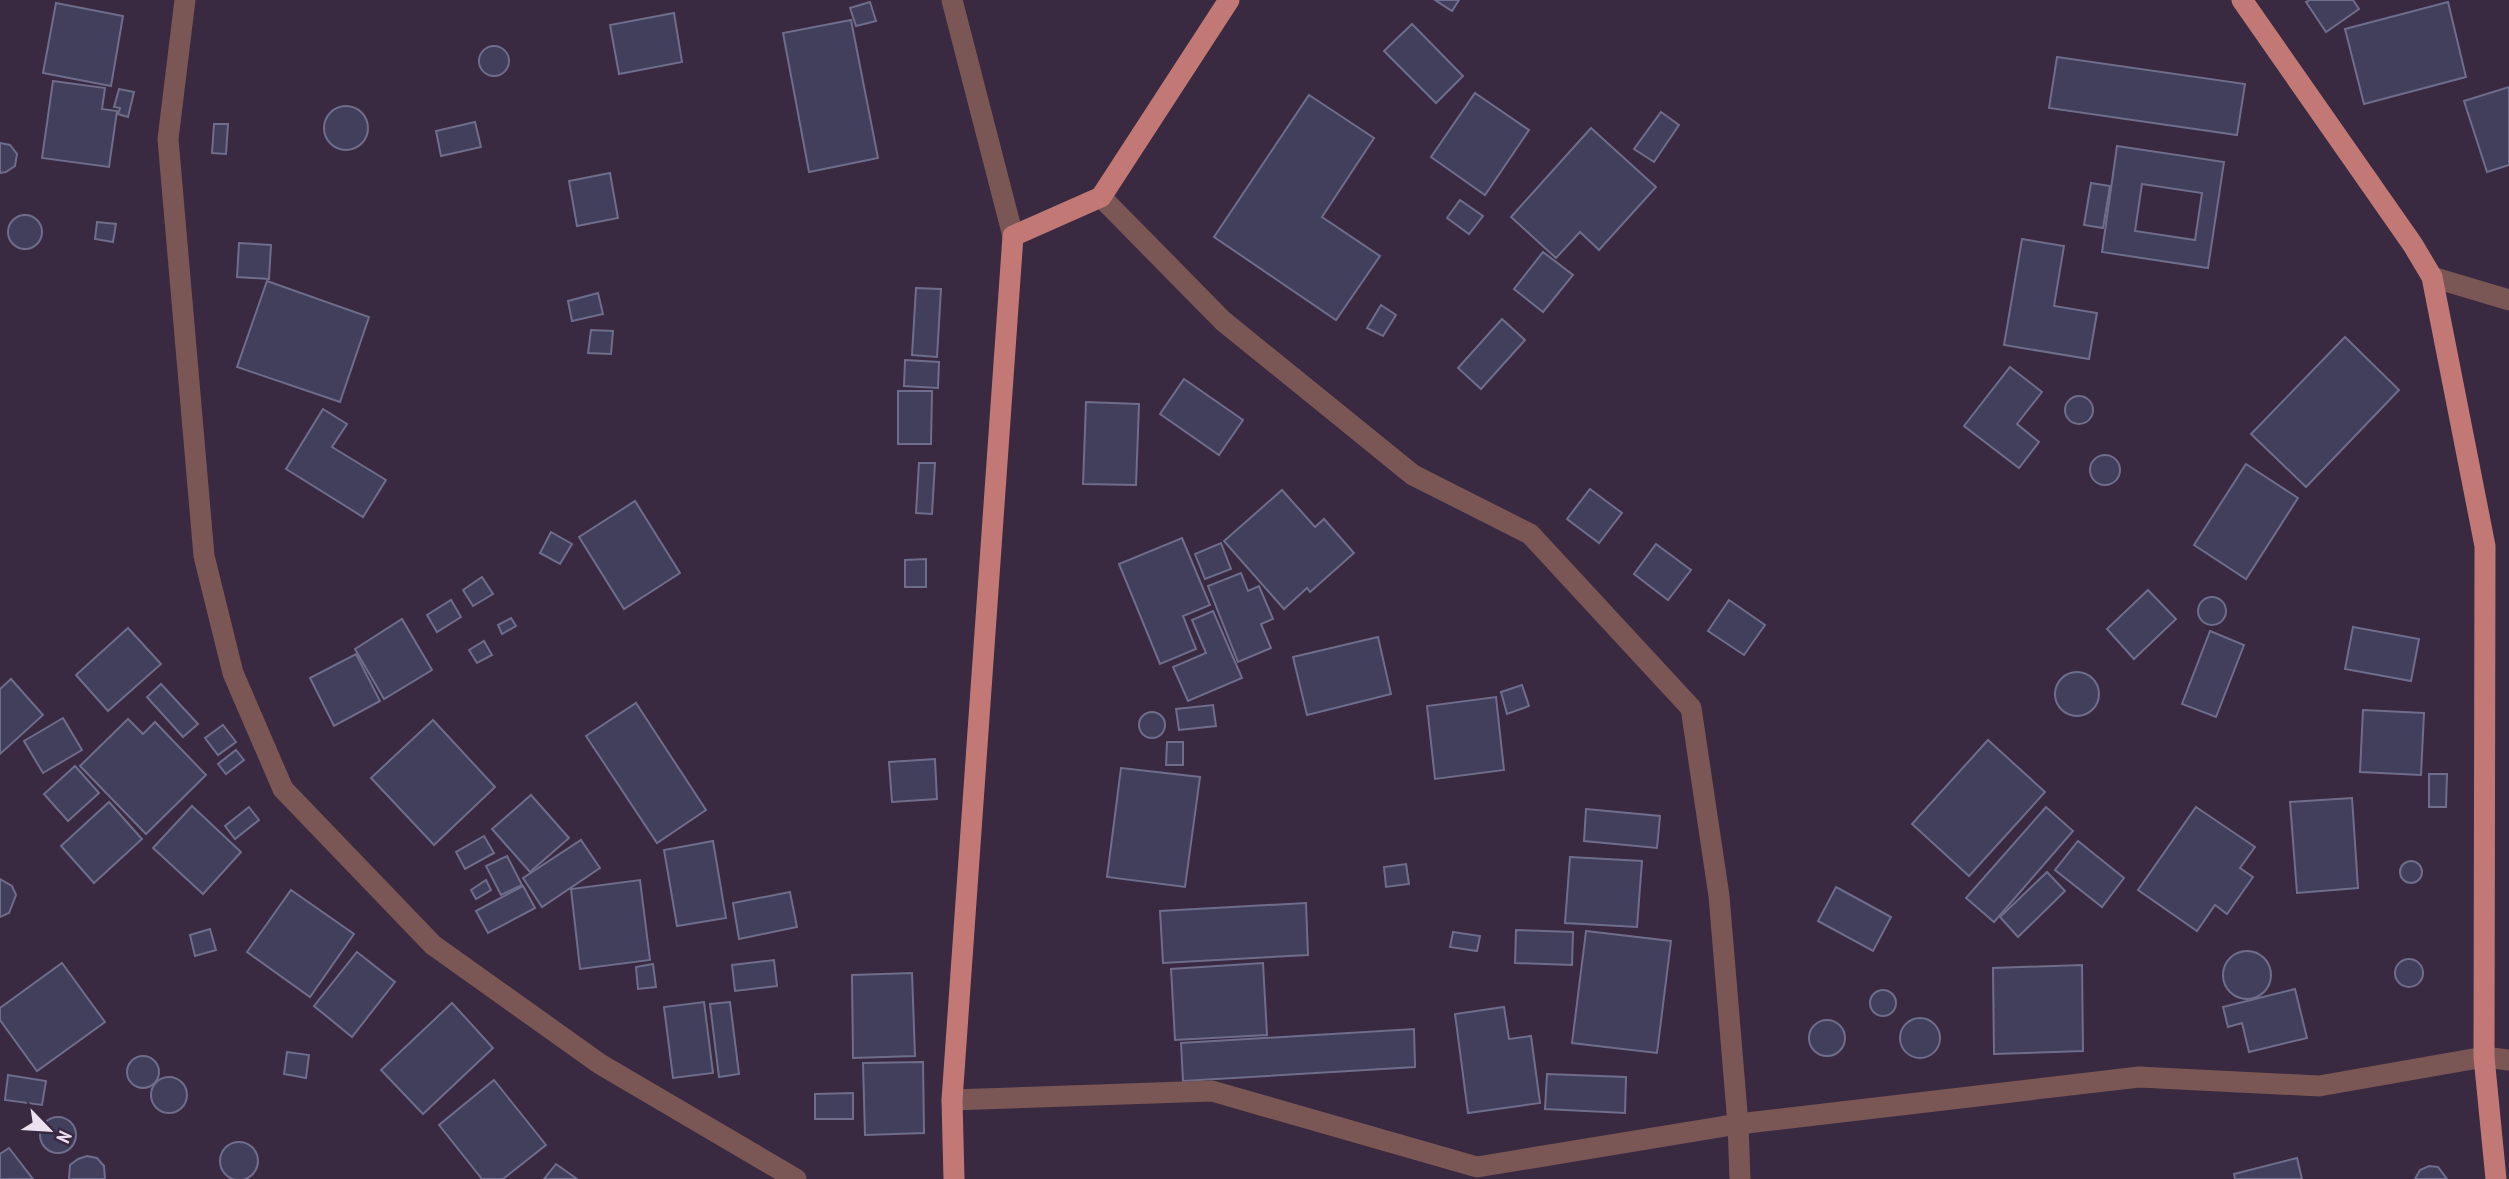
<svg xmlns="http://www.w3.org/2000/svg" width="2509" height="1179" viewBox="0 0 2509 1179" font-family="'PT Sans Narrow',sans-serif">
<rect width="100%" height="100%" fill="#392941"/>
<!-- building -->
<g fill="#413f5b" stroke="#6f6d8c" stroke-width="2" fill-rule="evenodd">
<path d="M 1435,0 L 1459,0 L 1452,11 Z"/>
<path d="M 2310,0 L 2353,0 L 2359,9 L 2326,32 L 2306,2 Z"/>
<path d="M 870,2 L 876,21 L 856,26 L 850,8 Z"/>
<path d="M 2448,2 L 2466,77 L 2364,104 L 2345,29 Z"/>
<path d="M 56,3 L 123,16 L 111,86 L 43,73 Z"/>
<path d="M 674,13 L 682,62 L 619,74 L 610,25 Z"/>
<path d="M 851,20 L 878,158 L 809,172 L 783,33 Z"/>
<path d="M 1412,24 L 1463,76 L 1436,103 L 1384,51 Z"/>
<circle cx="494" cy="61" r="15"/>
<path d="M 2057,57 L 2245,84 L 2237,135 L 2049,108 Z"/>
<path d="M 53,81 L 105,88 L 102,109 L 117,111 L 109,167 L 42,158 Z"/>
<path d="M 2509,87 L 2509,165 L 2487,172 L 2464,101 Z"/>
<path d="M 119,89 L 134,92 L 128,117 L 118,114 L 120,108 L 114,107 Z"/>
<path d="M 1475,93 L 1529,130 L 1485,195 L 1431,157 Z"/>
<path d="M 1309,95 L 1374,138 L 1322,217 L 1380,256 L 1336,320 L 1214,237 Z"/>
<circle cx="346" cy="128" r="22"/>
<path d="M 1661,112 L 1679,125 L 1654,162 L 1634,149 Z"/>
<path d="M 475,122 L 481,147 L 441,156 L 436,131 Z"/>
<path d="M 214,124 L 228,124 L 226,154 L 212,153 Z"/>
<path d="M 1591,128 L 1656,187 L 1599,250 L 1580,232 L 1556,258 L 1511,217 Z"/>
<path d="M 0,143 L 10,145 L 17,154 L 15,166 L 6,172 L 0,173 Z"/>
<path d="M 2117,146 L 2224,162 L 2208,268 L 2102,252 ZM 2142,184 L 2202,193 L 2195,240 L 2135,231 Z"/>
<path d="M 610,173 L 618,218 L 577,226 L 569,181 Z"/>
<path d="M 2091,183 L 2110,186 L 2103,228 L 2084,225 Z"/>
<path d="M 1460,200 L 1483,216 L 1469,234 L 1447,218 Z"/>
<circle cx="25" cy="232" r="17"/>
<path d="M 97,222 L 116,224 L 113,242 L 95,239 Z"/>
<path d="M 2022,239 L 2064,246 L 2054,306 L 2097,313 L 2089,359 L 2004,345 Z"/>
<path d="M 239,243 L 271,245 L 269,279 L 237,277 Z"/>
<path d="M 1543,252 L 1573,275 L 1543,312 L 1514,289 Z"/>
<path d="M 267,281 L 369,317 L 340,402 L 237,367 Z"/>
<path d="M 916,288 L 941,289 L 937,357 L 912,355 Z"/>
<path d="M 598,293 L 603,314 L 572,321 L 568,301 Z"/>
<path d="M 1381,305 L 1396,315 L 1383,336 L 1367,328 Z"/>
<path d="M 1502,319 L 1525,340 L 1481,389 L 1458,368 Z"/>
<path d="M 591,330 L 613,331 L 611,354 L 588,353 Z"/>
<path d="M 2345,337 L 2399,390 L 2306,487 L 2251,434 Z"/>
<path d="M 905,360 L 939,362 L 938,388 L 904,386 Z"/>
<path d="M 2010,367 L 2042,392 L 2017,424 L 2039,442 L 2019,468 L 1964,426 Z"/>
<path d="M 1184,379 L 1243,420 L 1219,455 L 1160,414 Z"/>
<path d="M 898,391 L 932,391 L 931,444 L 898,444 Z"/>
<circle cx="2079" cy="410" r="14"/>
<path d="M 1086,402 L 1139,404 L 1136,485 L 1083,484 Z"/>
<path d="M 323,409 L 347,424 L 332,447 L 386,480 L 363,517 L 286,469 Z"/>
<circle cx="2105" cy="470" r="15"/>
<path d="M 919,463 L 935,463 L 932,514 L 916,513 Z"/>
<path d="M 2246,464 L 2298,498 L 2246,579 L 2194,545 Z"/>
<path d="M 1590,489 L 1622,513 L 1599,543 L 1567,519 Z"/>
<path d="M 1282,490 L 1315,527 L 1324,519 L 1354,553 L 1310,592 L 1307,588 L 1284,609 L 1224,541 Z"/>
<path d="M 635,501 L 680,573 L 624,609 L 579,537 Z"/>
<path d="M 551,532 L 572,544 L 560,564 L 540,553 Z"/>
<path d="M 1182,538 L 1210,605 L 1183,616 L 1196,649 L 1160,664 L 1119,564 Z"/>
<path d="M 1221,543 L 1231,569 L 1205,579 L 1195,554 Z"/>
<path d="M 1656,544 L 1691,570 L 1668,600 L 1634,574 Z"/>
<path d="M 926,559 L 926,587 L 905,587 L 905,560 Z"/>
<path d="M 1241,573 L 1248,591 L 1259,586 L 1273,619 L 1261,624 L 1271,648 L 1238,662 L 1208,586 Z"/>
<path d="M 482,577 L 493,594 L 473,606 L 463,590 Z"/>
<path d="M 2148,590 L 2176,619 L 2134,659 L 2107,629 Z"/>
<circle cx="2212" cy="611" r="14"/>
<path d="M 451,600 L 461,617 L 437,632 L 427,615 Z"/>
<path d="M 1729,600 L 1765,625 L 1744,655 L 1708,631 Z"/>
<path d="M 1213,611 L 1242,678 L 1188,701 L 1173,667 L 1206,653 L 1192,620 Z"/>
<path d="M 511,618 L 516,626 L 502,634 L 498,625 Z"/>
<path d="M 402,619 L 432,670 L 384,699 L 355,649 Z"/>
<path d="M 2353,627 L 2419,639 L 2411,681 L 2345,669 Z"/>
<path d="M 128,628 L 161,664 L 108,711 L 76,675 Z"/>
<path d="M 2210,631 L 2244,645 L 2216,717 L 2182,704 Z"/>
<path d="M 1378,637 L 1391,694 L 1307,715 L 1293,657 Z"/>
<path d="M 484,641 L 492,655 L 477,663 L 469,650 Z"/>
<path d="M 356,654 L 380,701 L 334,726 L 310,678 Z"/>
<circle cx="2077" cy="694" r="22"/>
<path d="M 11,679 L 43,715 L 0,754 L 0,689 Z"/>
<path d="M 161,684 L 198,724 L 183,737 L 147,697 Z"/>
<path d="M 1522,685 L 1529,706 L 1507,714 L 1501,692 Z"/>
<path d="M 1496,697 L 1504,770 L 1435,779 L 1427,706 Z"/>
<path d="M 636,703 L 706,810 L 657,843 L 586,736 Z"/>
<path d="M 1213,705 L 1216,726 L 1179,730 L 1176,709 Z"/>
<path d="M 2363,710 L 2424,713 L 2421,775 L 2360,772 Z"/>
<circle cx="1152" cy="725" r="13"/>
<path d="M 63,718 L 82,750 L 43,773 L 24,741 Z"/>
<path d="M 128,719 L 143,734 L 155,722 L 206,775 L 146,834 L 80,766 Z"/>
<path d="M 433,720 L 495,787 L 434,845 L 371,778 Z"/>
<path d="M 223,725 L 236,742 L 218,755 L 205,738 Z"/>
<path d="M 1988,740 L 2045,792 L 1969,876 L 1912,824 Z"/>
<path d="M 1167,742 L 1183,742 L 1183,765 L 1166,765 Z"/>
<path d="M 236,750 L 244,760 L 226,774 L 218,764 Z"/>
<path d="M 935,759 L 937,799 L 892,802 L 889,762 Z"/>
<path d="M 75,766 L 99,793 L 68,821 L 44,794 Z"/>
<path d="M 1121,768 L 1200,777 L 1185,887 L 1107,877 Z"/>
<path d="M 2429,774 L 2447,774 L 2446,807 L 2429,807 Z"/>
<path d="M 531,795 L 569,838 L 530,872 L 492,829 Z"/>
<path d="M 2352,798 L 2358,888 L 2297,893 L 2290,802 Z"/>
<path d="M 109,802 L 142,839 L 94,883 L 61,846 Z"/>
<path d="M 192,806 L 241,852 L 203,894 L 153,848 Z"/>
<path d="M 249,807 L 259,820 L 235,839 L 225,826 Z"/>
<path d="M 2046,807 L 2073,831 L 1994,922 L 1966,898 Z"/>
<path d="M 2196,807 L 2255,847 L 2240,868 L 2253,877 L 2227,914 L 2215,905 L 2197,931 L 2138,890 Z"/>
<path d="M 1586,809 L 1660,816 L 1657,848 L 1584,841 Z"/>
<path d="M 484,836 L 494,853 L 465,869 L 456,852 Z"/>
<path d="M 581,840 L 600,868 L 542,907 L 523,878 Z"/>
<path d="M 713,841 L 726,918 L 677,926 L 664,850 Z"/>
<path d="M 2078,841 L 2124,878 L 2102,907 L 2055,870 Z"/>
<path d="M 507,856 L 522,885 L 501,895 L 486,866 Z"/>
<path d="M 1570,857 L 1642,861 L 1637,927 L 1565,923 Z"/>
<circle cx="2411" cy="872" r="11"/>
<path d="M 1406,864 L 1409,884 L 1386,887 L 1384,867 Z"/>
<path d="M 2047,872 L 2065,891 L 2018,937 L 2000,917 Z"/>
<path d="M 0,879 L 12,886 L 16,895 L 9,913 L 0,917 Z"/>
<path d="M 486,880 L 491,890 L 476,899 L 471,890 Z"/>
<path d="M 640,880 L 650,960 L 580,969 L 571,889 Z"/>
<path d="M 523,886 L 535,908 L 488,933 L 476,911 Z"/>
<path d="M 1836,887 L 1891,917 L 1873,951 L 1818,921 Z"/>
<path d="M 291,890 L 354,934 L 310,997 L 247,952 Z"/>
<path d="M 790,892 L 797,927 L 739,939 L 733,903 Z"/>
<path d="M 1306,903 L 1308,955 L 1163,963 L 1160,911 Z"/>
<path d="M 210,929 L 216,950 L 195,956 L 190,935 Z"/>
<path d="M 1516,930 L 1573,932 L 1572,965 L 1515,963 Z"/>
<path d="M 1586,931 L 1671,941 L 1657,1053 L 1572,1043 Z"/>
<path d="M 1453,932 L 1480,936 L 1477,951 L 1450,947 Z"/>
<circle cx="2247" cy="975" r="24"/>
<path d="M 357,952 L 395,982 L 352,1037 L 314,1006 Z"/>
<circle cx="2409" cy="973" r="14"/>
<path d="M 774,960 L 777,986 L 735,991 L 732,965 Z"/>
<path d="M 62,963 L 105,1022 L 37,1071 L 0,1020 L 0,1008 Z"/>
<path d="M 1263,963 L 1267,1035 L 1175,1040 L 1171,969 Z"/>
<path d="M 653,964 L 656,987 L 638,989 L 636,967 Z"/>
<path d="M 2082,965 L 2083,1051 L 1994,1054 L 1993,968 Z"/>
<path d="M 912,973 L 915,1056 L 853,1058 L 852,975 Z"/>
<path d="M 2295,989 L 2307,1038 L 2249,1052 L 2242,1023 L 2228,1027 L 2223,1007 Z"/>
<circle cx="1883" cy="1003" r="13"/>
<path d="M 704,1002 L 713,1073 L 673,1078 L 664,1007 Z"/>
<path d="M 730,1002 L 739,1074 L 719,1077 L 710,1004 Z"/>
<path d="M 452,1003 L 493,1048 L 423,1114 L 381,1070 Z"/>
<path d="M 1504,1007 L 1509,1039 L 1531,1036 L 1540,1103 L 1468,1113 L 1455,1014 Z"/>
<circle cx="1920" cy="1038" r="20"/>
<circle cx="1827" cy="1038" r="18"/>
<path d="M 1414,1029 L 1415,1067 L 1183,1081 L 1181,1043 Z"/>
<path d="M 287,1052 L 309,1055 L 306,1078 L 284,1074 Z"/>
<circle cx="143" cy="1072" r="16"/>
<path d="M 923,1062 L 924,1133 L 865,1135 L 863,1063 Z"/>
<path d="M 1547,1074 L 1626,1077 L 1625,1113 L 1545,1109 Z"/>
<path d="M 8,1075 L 46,1081 L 42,1105 L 5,1100 Z"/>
<circle cx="169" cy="1095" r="18"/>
<path d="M 494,1080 L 546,1145 L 503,1179 L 482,1179 L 439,1125 Z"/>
<path d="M 853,1093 L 853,1119 L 815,1119 L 815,1094 Z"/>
<circle cx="58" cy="1135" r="18"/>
<circle cx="239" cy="1161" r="19"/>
<path d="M 9,1148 L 33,1179 L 0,1179 L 0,1154 Z"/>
<path d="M 87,1156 L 97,1158 L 104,1166 L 105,1179 L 69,1179 L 70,1165 L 78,1159 Z"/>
<path d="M 2297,1158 L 2302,1179 L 2235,1179 L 2234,1174 Z"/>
<path d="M 556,1164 L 577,1179 L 544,1179 Z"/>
<path d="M 2429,1166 L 2438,1167 L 2447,1179 L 2415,1179 L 2420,1170 Z"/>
</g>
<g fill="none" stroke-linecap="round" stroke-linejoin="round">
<!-- minor -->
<g stroke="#7a5654" stroke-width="21">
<path d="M 185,0 L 168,139 L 204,556 L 233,673 L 283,789 L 433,945 L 600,1064 L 796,1179"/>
<path d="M 952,0 L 1013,236"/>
<path d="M 1101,197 L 1223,321 L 1413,475 L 1530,534 L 1691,708 L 1719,896 L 1738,1124 L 1740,1179"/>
<path d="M 2432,277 L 2509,300"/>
<path d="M 952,1100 L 1212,1091 L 1477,1167 L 1738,1124 L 2139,1077 L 2319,1086 L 2484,1057 L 2509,1060"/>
</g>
<!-- major -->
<g stroke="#c27976" stroke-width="21">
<path d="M 2242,0 L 2413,245 L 2432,277 L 2485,546 L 2484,1057 L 2496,1179"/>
<path d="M 954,1179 L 952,1100 L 1013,236 L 1101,197 L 1229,0"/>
</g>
</g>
<!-- north arrow -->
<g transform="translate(49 1130) rotate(115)" stroke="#392941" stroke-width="5" paint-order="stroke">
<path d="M0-5L12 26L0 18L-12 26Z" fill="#ebe1f1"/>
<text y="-10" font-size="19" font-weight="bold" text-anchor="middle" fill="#ebe1f1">N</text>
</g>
</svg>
